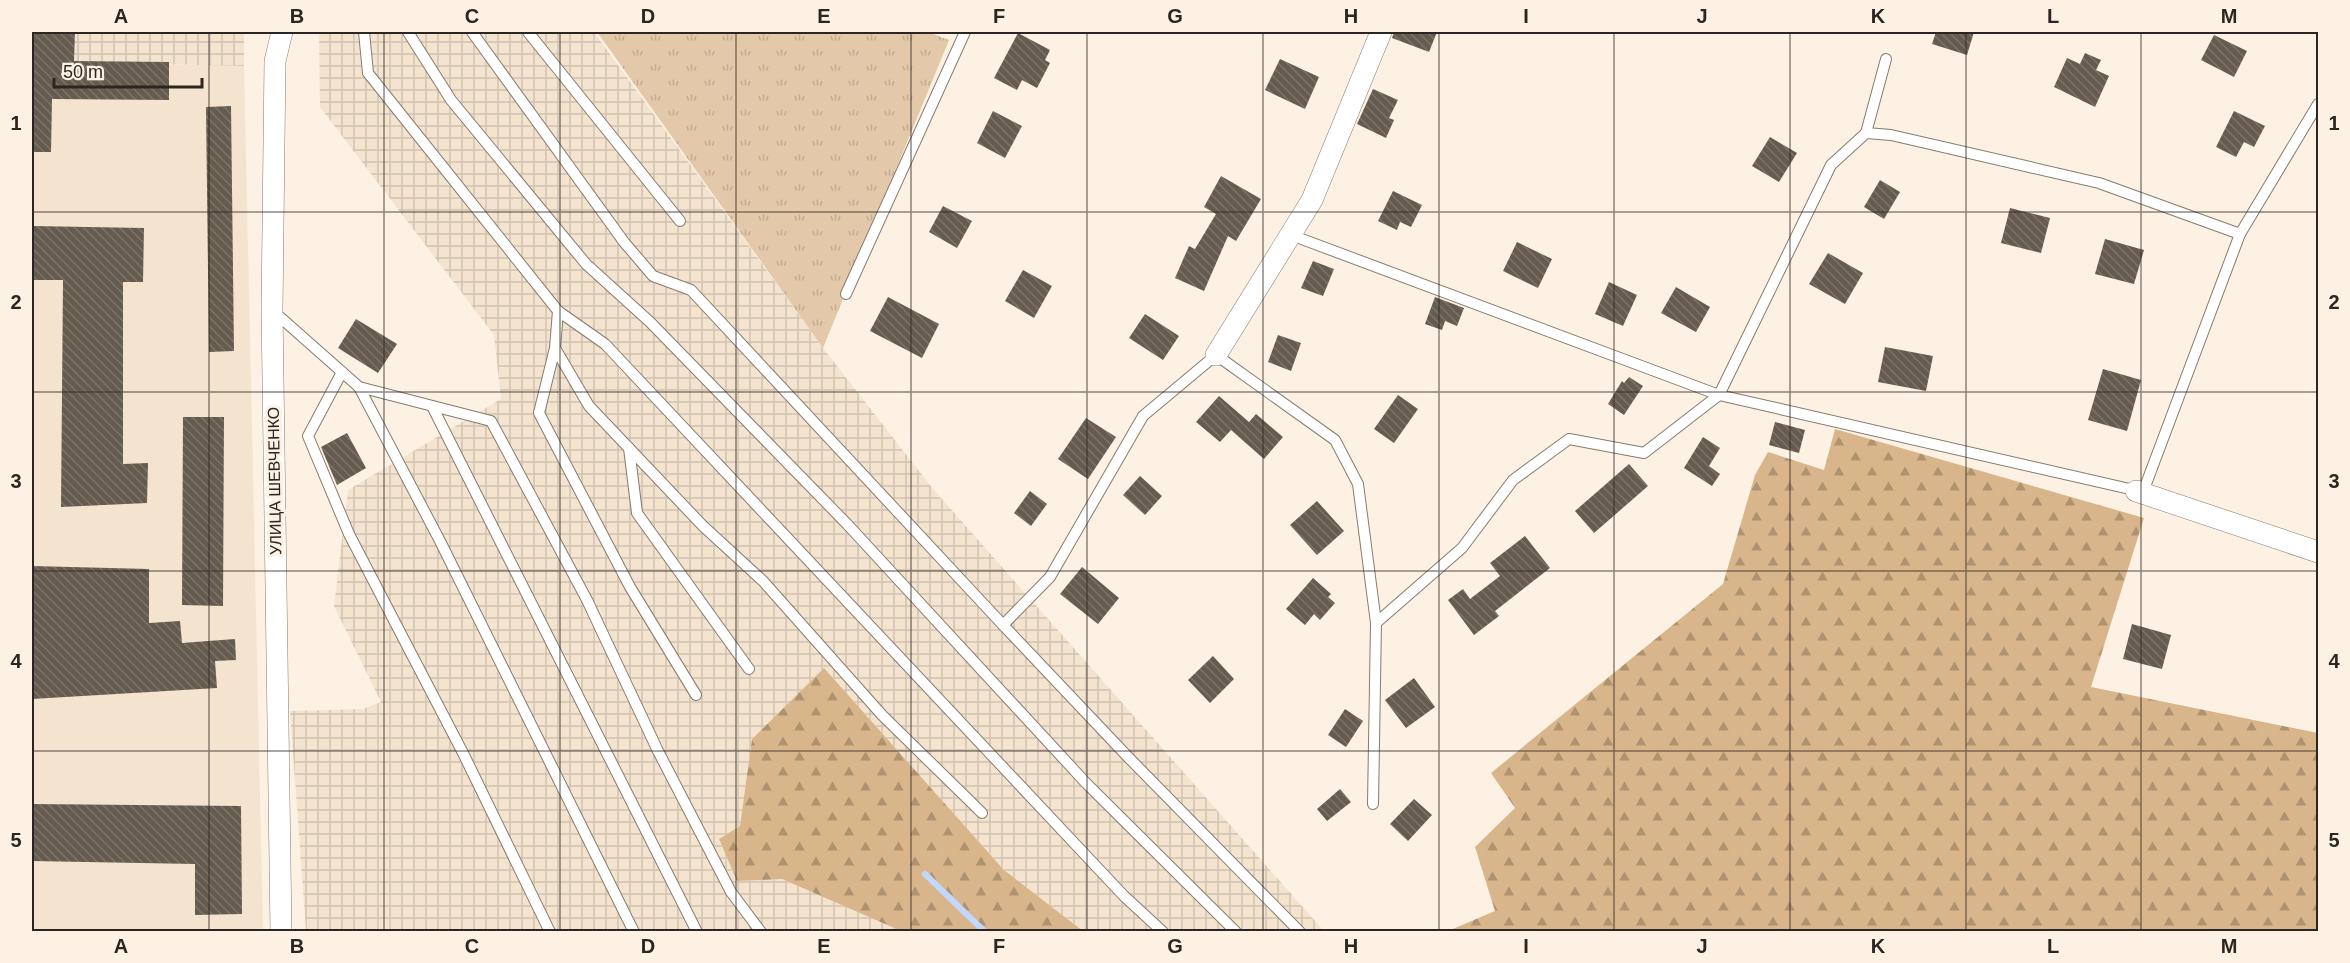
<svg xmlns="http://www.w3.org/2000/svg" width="2350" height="963" viewBox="0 0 2350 963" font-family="Helvetica,sans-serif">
<defs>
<pattern id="industrial-grid" width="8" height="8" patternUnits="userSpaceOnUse" patternTransform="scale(1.5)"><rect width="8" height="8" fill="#f4e3cf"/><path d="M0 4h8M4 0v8" fill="none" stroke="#d1c3b1"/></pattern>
<pattern id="grass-tufts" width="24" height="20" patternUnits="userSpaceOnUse" patternTransform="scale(1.5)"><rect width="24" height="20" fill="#e3c9aa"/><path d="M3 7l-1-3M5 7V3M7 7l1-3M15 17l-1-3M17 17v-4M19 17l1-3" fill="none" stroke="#c3ac92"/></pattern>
<pattern id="forest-firs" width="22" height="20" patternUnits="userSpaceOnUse" patternTransform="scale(1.5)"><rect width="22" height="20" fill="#d8b58a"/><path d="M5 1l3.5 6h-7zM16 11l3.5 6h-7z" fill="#af9370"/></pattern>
<pattern id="building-back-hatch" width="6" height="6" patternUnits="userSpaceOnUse" patternTransform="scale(1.5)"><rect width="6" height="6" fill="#655b4f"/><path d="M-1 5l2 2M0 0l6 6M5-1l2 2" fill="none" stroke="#7c746a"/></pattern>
</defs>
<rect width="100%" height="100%" fill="#fdf1e3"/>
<!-- built -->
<path fill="#f4e3cf" d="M 32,61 L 244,66 L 263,931 L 32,932 Z"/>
<!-- industrial -->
<g fill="url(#industrial-grid)">
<path d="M 32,32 L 244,32 L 244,66 L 32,61 Z"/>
<path d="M 319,32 L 594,32 L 823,348 L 933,489 L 1324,931 L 1083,931 L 1004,870 L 824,668 L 752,739 L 740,826 L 719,839 L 737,881 L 782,879 L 901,931 L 306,931 L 290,711 L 363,709 L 381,702 L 334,606 L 348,490 L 501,399 L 494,335 L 320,107 Z"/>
</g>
<!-- grass -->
<path fill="url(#grass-tufts)" d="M 597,32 L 928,32 L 949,40 L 823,348 Z"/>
<!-- forest -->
<g fill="url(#forest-firs)">
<path d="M 1835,429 L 2144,518 L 2091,687 L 2318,733 L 2318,931 L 1448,931 L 1495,911 L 1475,847 L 1515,808 L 1491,773 L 1723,584 L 1755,475 L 1768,452 L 1824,470 Z"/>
<path d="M 824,668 L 1004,870 L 1083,931 L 901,931 L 782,879 L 737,881 L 719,839 L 740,826 L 752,739 Z"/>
</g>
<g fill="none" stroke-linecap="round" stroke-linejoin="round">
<!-- stream -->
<path stroke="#c1d8fc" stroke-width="6" d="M 925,874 L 985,932"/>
</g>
<!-- building -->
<g fill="url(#building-back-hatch)">
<path d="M 32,32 L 75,32 L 74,61 L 169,62 L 169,100 L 52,99 L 51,152 L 32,152 Z"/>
<path d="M 1394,32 L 1437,32 L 1429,52 L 1392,38 Z"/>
<path d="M 1936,32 L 1974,32 L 1967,55 L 1932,44 Z"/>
<path d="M 1018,33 L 1050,50 L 1045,60 L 1050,63 L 1037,88 L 1022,80 L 1017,90 L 994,78 Z"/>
<path d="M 2214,35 L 2247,51 L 2234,77 L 2201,60 Z"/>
<path d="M 2085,53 L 2101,60 L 2096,70 L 2109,76 L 2095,107 L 2054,87 L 2067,58 L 2080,64 Z"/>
<path d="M 1280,59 L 1319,77 L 1305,109 L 1265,90 Z"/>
<path d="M 1373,89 L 1398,100 L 1389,118 L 1394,120 L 1386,138 L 1357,124 Z"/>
<path d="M 231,106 L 234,351 L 209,352 L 206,107 Z"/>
<path d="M 993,111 L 1022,126 L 1005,158 L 977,143 Z"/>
<path d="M 2234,111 L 2265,126 L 2254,147 L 2244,142 L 2236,157 L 2216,147 Z"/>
<path d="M 1770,137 L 1797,153 L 1779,182 L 1752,166 Z"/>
<path d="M 1221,176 L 1261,199 L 1236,241 L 1228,236 L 1204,291 L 1175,278 L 1189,246 L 1195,249 L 1216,214 L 1204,207 Z"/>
<path d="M 1880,180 L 1900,192 L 1884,219 L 1864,207 Z"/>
<path d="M 1393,191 L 1422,205 L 1411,227 L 1400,222 L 1397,230 L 1378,221 Z"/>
<path d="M 943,206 L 972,221 L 957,248 L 929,232 Z"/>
<path d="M 2010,208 L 2050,218 L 2041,253 L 2001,243 Z"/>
<path d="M 32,226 L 144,228 L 143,282 L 123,282 L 123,464 L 148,463 L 147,503 L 61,507 L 63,280 L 32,280 Z"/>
<path d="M 2105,239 L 2144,250 L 2134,284 L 2095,274 Z"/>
<path d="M 1517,242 L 1552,259 L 1538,288 L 1503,271 Z"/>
<path d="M 1828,253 L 1863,273 L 1845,304 L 1809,284 Z"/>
<path d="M 1313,261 L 1334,269 L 1323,296 L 1301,288 Z"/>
<path d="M 1023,270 L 1052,286 L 1034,318 L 1005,301 Z"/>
<path d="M 1609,282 L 1637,295 L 1623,326 L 1595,314 Z"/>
<path d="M 1676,287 L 1710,307 L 1696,332 L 1661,313 Z"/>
<path d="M 888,297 L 939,324 L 922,358 L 870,331 Z"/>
<path d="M 1435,297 L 1464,308 L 1457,326 L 1445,321 L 1442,330 L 1425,324 Z"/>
<path d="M 1145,314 L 1179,336 L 1163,360 L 1129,338 Z"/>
<path d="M 356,319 L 397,344 L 378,373 L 338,348 Z"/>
<path d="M 1278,335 L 1301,343 L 1291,371 L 1268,362 Z"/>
<path d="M 1885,347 L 1933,356 L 1926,391 L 1878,382 Z"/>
<path d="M 2103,369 L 2141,380 L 2127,431 L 2088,420 Z"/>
<path d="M 1629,377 L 1643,386 L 1624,415 L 1608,404 L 1622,381 L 1624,383 Z"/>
<path d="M 1398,395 L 1418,409 L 1394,443 L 1374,429 Z"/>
<path d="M 1219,396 L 1249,422 L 1256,414 L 1283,437 L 1264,459 L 1231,430 L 1220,442 L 1196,422 Z"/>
<path d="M 183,417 L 224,417 L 223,606 L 182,605 Z"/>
<path d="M 1086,418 L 1116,437 L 1088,479 L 1058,459 Z"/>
<path d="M 1775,422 L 1805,430 L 1799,453 L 1769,445 Z"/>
<path d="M 347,433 L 366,468 L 337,485 L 321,447 Z"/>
<path d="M 1703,437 L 1720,448 L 1709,466 L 1720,474 L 1712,486 L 1684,468 Z"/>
<path d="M 1629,464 L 1648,486 L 1594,533 L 1575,511 Z"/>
<path d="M 1140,476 L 1162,496 L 1145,515 L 1123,495 Z"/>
<path d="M 1030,491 L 1047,504 L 1031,526 L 1014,513 Z"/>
<path d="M 1317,501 L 1344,531 L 1317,555 L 1290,525 Z"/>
<path d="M 1525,536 L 1550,568 L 1495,611 L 1499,616 L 1474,635 L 1448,600 L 1463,589 L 1470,599 L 1500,576 L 1490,563 Z"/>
<path d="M 32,566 L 149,569 L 149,623 L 180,621 L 182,643 L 235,639 L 236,660 L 215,661 L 217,688 L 32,699 Z"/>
<path d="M 1082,567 L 1119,598 L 1098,624 L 1060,594 Z"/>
<path d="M 1313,578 L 1331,594 L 1328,597 L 1335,603 L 1320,620 L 1314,614 L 1305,625 L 1286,609 Z"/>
<path d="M 2132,624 L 2171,635 L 2162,669 L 2123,659 Z"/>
<path d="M 1213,656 L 1234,679 L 1210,703 L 1188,680 Z"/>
<path d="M 1414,678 L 1435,707 L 1406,728 L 1385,700 Z"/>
<path d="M 1345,709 L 1363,721 L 1346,747 L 1328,735 Z"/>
<path d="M 1340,789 L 1351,802 L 1327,821 L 1317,809 Z"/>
<path d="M 1414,799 L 1432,815 L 1408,841 L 1390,824 Z"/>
<path d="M 32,804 L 241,806 L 242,914 L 195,915 L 195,864 L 32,861 Z"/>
</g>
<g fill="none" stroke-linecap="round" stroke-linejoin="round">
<!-- service casing -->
<g stroke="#867b6e" stroke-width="12">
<g id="service">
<path d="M 364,32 L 368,73 L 558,311 L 605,344 L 1124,896 L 1163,932"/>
<path d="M 408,32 L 451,100 L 586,264 L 650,322 L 847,524 L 1086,783 L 1236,932"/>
<path d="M 472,32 L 624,242 L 653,276 L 691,290 L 1003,625 L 1050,577 L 1143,416 L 1216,355 L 1335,440 L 1358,484 L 1376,623 L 1373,804"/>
<path d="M 528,32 L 680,221"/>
<path d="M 1866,133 L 1886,59"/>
<path d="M 1291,235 L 1719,395 L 2143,492 L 2240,234"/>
<path d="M 846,294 L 965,32"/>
<path d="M 272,310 L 359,387 L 491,421 L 587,600 L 658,751 L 731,892 L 761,932"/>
<path d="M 558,311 L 555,348 L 589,406 L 703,526 L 763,581 L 882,715 L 982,813"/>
<path d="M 555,348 L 539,413 L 630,587 L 696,695"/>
<path d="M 342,372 L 308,436 L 349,534 L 464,755 L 550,932"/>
<path d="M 359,387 L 440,541 L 634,932"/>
<path d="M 432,406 L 697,932"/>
<path d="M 629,448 L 637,513 L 749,669"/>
<path d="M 1376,623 L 1462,548 L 1513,480 L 1569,439 L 1644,453 L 1719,395 L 1831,165 L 1866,133 L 1891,135 L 2099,183 L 2240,234 L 2318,104"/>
<path d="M 1003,625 L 1128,757 L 1300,932"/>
</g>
</g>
<!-- minor casing -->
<g stroke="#867b6e" stroke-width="22">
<g id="minor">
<path d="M 1216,355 L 1312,200 L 1381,32"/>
<path d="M 2136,491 L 2318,552"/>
<path d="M 281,932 L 272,310 L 275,61 L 282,32"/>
</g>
</g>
<!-- service -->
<use href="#service" stroke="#fff" stroke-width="10"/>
<!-- minor -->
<use href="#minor" stroke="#fff" stroke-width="21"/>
</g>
<!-- grid -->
<path fill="none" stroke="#2b2621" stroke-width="1.5" stroke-opacity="0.55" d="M 209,32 L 209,932M 384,32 L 384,932M 560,32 L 560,932M 736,32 L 736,932M 911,32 L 911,932M 1087,32 L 1087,932M 1263,32 L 1263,932M 1439,32 L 1439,932M 1614,32 L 1614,932M 1790,32 L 1790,932M 1966,32 L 1966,932M 2141,32 L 2141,932M 32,212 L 2318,212M 32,392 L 2318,392M 32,571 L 2318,571M 32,751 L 2318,751"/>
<g text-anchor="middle" stroke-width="6" stroke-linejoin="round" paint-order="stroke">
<!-- street labels -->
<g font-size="16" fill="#2b2621" stroke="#fdf1e3">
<text transform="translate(274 481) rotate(-91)" y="6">УЛИЦА ШЕВЧЕНКО</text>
</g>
</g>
<!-- border -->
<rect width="2350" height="963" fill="none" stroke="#fdf1e3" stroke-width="66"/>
<!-- scale -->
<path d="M54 78v9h148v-9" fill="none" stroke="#2b2621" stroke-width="3"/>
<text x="63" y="78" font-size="18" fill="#2b2621" stroke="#fdf1e3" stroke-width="4.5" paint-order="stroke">50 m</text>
<rect x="33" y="33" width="2284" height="897" fill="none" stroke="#2b2621" stroke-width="2"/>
<g font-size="20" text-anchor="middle" font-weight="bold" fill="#2b2621">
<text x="121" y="23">A</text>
<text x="297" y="23">B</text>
<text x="472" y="23">C</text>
<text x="648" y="23">D</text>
<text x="824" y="23">E</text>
<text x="999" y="23">F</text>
<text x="1175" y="23">G</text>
<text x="1351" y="23">H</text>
<text x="1526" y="23">I</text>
<text x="1702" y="23">J</text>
<text x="1878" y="23">K</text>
<text x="2053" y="23">L</text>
<text x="2229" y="23">M</text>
<text x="16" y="130">1</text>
<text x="2334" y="130">1</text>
<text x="16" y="309">2</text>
<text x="2334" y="309">2</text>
<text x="16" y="488">3</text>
<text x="2334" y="488">3</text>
<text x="16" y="668">4</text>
<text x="2334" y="668">4</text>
<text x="16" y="847">5</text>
<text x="2334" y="847">5</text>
<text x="121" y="953">A</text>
<text x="297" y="953">B</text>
<text x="472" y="953">C</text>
<text x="648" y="953">D</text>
<text x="824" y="953">E</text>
<text x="999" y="953">F</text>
<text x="1175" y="953">G</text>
<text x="1351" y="953">H</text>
<text x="1526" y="953">I</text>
<text x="1702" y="953">J</text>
<text x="1878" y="953">K</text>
<text x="2053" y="953">L</text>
<text x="2229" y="953">M</text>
</g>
</svg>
